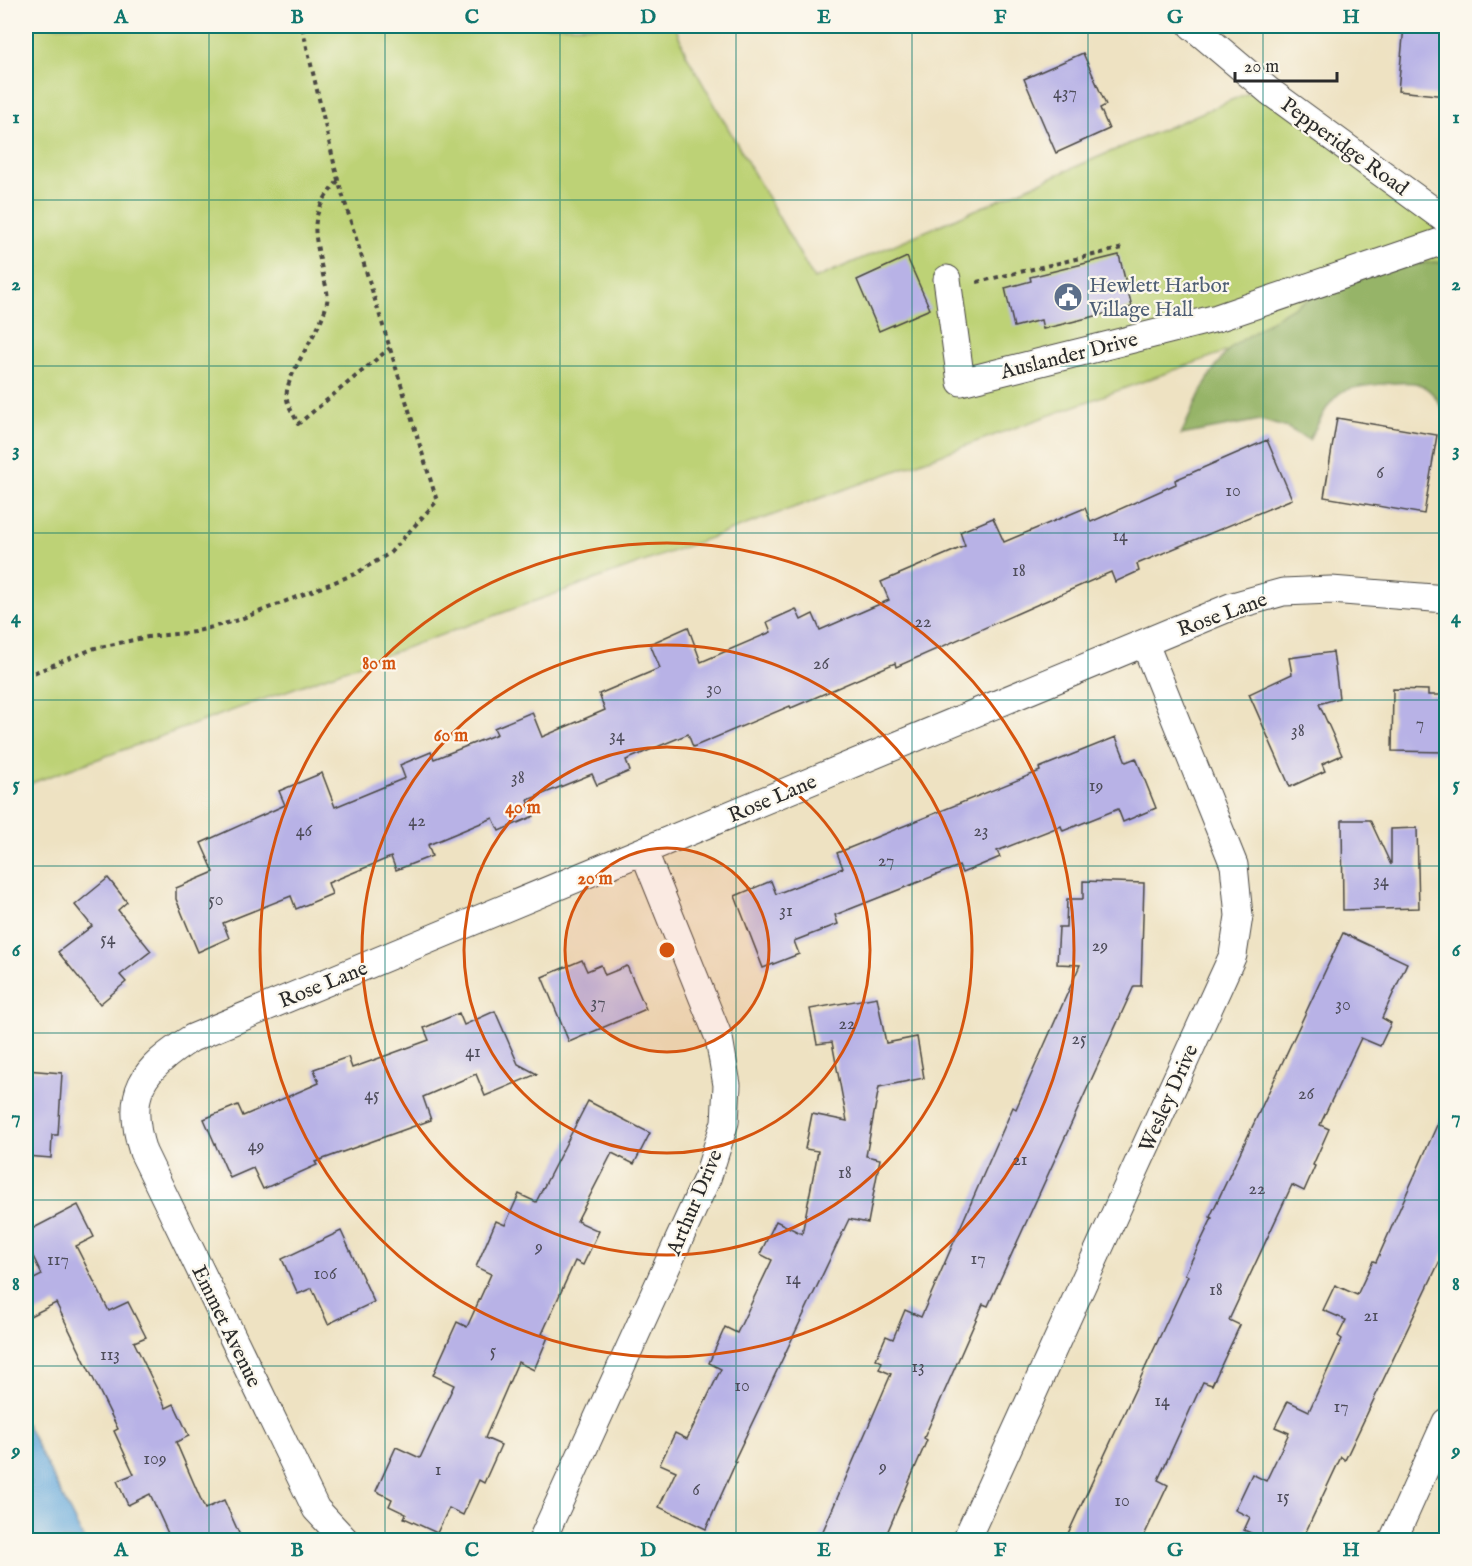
<svg xmlns="http://www.w3.org/2000/svg" width="1472" height="1566" viewBox="0 0 1472 1566" font-family="'IM FELL English',serif">
<rect width="100%" height="100%" fill="#fbf7ec"/>
<filter id="ink" filterUnits="userSpaceOnUse"><feTurbulence type="fractalNoise" baseFrequency=".0167" numOctaves="2"/><feDisplacementMap in="SourceGraphic" scale="12" xChannelSelector="R" yChannelSelector="G"/><feConvolveMatrix kernelMatrix="1 2 1 2 8 2 1 2 1" color-interpolation-filters="sRGB"/></filter>
<filter id="wash" filterUnits="userSpaceOnUse"><feTurbulence type="fractalNoise" baseFrequency=".008" numOctaves="4" result="noise"/><feDisplacementMap in="SourceGraphic" scale="24" xChannelSelector="R" yChannelSelector="G"/><feGaussianBlur stdDeviation="1.35" result="paint"/><feColorMatrix in="noise" values="0 0 0 0 0 0 0 0 0 0 0 0 0 0 0 0 0 1.4 0 .05"/><feComposite in="paint" operator="in"/></filter>
<g filter="url(#wash)">
<rect width="100%" height="100%" fill="#eee2c2"/>
<!-- green -->
<path fill="#bdd276" stroke="#747e50" stroke-width="1.5" d="M 26,26 L 675,26 L 686,54 L 814,279 L 1271,83 L 1446,218 L 1446,272 L 26,785 Z"/>
<!-- forest -->
<path fill="#96b467" stroke="#607049" stroke-width="1.5" d="M 1434,262 L 1446,263 L 1446,418 C 1441,404 1433,389 1418,384 C 1407,380 1349,386 1340,393 C 1326,404 1318,425 1309,440 L 1288,428 L 1260,420 L 1181,435 C 1194,407 1206,375 1228,351 C 1235,343 1248,337 1257,330 C 1314,290 1365,271 1434,262 Z"/>
<!-- water -->
<path fill="#69abdd" stroke="#4a6b84" stroke-width="1.5" d="M 26,1423 L 84,1540 L 26,1540 Z"/>
<g id="blocks">
<!-- building -->
<g fill="#b8b2e6">
<path d="M 1404,26 L 1446,26 L 1446,96 L 1398,91 Z"/>
<path d="M 1083,53 L 1106,105 L 1100,108 L 1109,129 L 1056,153 L 1024,79 Z"/>
<path d="M 1119,255 L 1132,307 L 1043,329 L 1041,320 L 1014,327 L 1005,288 L 1031,281 L 1030,277 Z"/>
<path d="M 907,257 L 930,309 L 879,331 L 857,280 Z"/>
<path d="M 1337,418 L 1437,435 L 1424,514 L 1324,497 Z"/>
<path d="M 1267,440 L 1292,499 L 1137,564 L 1139,571 L 1115,582 L 1111,572 L 896,667 L 895,663 L 791,708 L 790,706 L 693,747 L 688,734 L 626,760 L 630,771 L 597,785 L 592,774 L 528,800 L 534,816 L 499,831 L 493,818 L 428,845 L 432,856 L 396,870 L 391,857 L 328,883 L 332,894 L 296,909 L 291,896 L 223,923 L 229,938 L 198,952 L 176,899 L 176,888 L 214,872 L 201,843 L 285,805 L 279,791 L 322,773 L 335,807 L 405,778 L 400,765 L 431,752 L 434,759 L 497,734 L 494,728 L 532,712 L 542,737 L 605,710 L 599,694 L 660,668 L 650,644 L 688,627 L 701,662 L 771,632 L 767,622 L 796,609 L 801,620 L 813,614 L 820,630 L 889,600 L 881,582 L 965,546 L 960,532 L 993,518 L 1004,542 L 1085,508 L 1091,522 L 1176,484 L 1175,480 Z"/>
<path d="M 1333,652 L 1339,698 L 1319,704 L 1342,755 L 1322,764 L 1325,771 L 1290,787 L 1249,694 L 1292,674 L 1289,658 Z"/>
<path d="M 1393,689 L 1428,690 L 1428,695 L 1446,695 L 1446,752 L 1392,751 Z"/>
<path d="M 1116,737 L 1126,762 L 1136,758 L 1156,808 L 1123,822 L 1118,809 L 1063,831 L 1061,826 L 997,851 L 1000,857 L 962,873 L 959,866 L 835,915 L 838,924 L 794,941 L 799,954 L 763,968 L 735,896 L 771,881 L 776,894 L 843,868 L 837,853 L 1040,771 L 1039,768 Z"/>
<path d="M 1342,820 L 1370,820 L 1391,865 L 1391,829 L 1417,828 L 1419,908 L 1343,910 Z"/>
<path d="M 108,878 L 127,902 L 118,910 L 151,951 L 120,975 L 126,982 L 100,1004 L 58,952 L 92,926 L 75,905 Z"/>
<path d="M 1083,881 L 1144,883 L 1141,986 L 1134,986 L 988,1306 L 983,1304 L 924,1438 L 927,1440 L 884,1540 L 819,1540 L 891,1374 L 879,1369 L 882,1362 L 876,1359 L 886,1336 L 893,1339 L 905,1310 L 921,1317 L 1013,1107 L 1016,1109 L 1080,965 L 1057,964 L 1059,927 L 1066,927 L 1067,899 L 1083,899 Z"/>
<path d="M 1343,933 L 1407,963 L 1382,1018 L 1391,1023 L 1380,1046 L 1361,1038 L 1320,1125 L 1329,1129 L 1313,1165 L 1315,1166 L 1304,1191 L 1292,1185 L 1229,1320 L 1240,1325 L 1212,1385 L 1203,1382 L 1158,1480 L 1168,1485 L 1142,1540 L 1065,1540 L 1188,1276 L 1185,1274 L 1212,1218 L 1210,1217 Z"/>
<path d="M 582,960 L 587,971 L 601,965 L 605,975 L 627,966 L 646,1009 L 569,1042 L 542,977 Z"/>
<path d="M 877,997 L 886,1043 L 917,1037 L 924,1078 L 879,1087 L 866,1156 L 880,1159 L 868,1223 L 849,1219 L 734,1461 L 736,1462 L 706,1529 L 659,1507 L 676,1471 L 660,1464 L 675,1433 L 687,1439 L 721,1369 L 709,1363 L 725,1327 L 737,1333 L 772,1260 L 760,1254 L 776,1221 L 802,1234 L 818,1151 L 805,1149 L 812,1114 L 847,1121 L 832,1042 L 817,1044 L 810,1009 Z"/>
<path d="M 495,1011 L 518,1064 L 537,1074 L 485,1096 L 476,1074 L 423,1097 L 431,1120 L 315,1162 L 317,1165 L 263,1189 L 253,1168 L 230,1178 L 204,1119 L 238,1105 L 243,1116 L 319,1083 L 314,1069 L 348,1057 L 352,1068 L 429,1040 L 424,1028 L 459,1013 L 464,1025 Z"/>
<path d="M 26,1070 L 62,1073 L 58,1135 L 52,1135 L 51,1158 L 26,1156 Z"/>
<path d="M 588,1101 L 650,1133 L 634,1164 L 612,1153 L 577,1221 L 599,1231 L 583,1265 L 575,1261 L 542,1334 L 548,1337 L 534,1370 L 518,1362 L 485,1438 L 501,1445 L 484,1483 L 479,1480 L 463,1515 L 449,1508 L 437,1533 L 404,1518 L 406,1514 L 389,1506 L 392,1499 L 376,1491 L 396,1447 L 420,1458 L 454,1385 L 433,1375 L 457,1322 L 467,1327 L 491,1274 L 476,1267 L 496,1221 L 505,1225 L 519,1194 L 536,1202 Z"/>
<path d="M 1446,1105 L 1446,1248 L 1345,1460 L 1341,1457 L 1302,1540 L 1267,1540 L 1244,1530 L 1250,1517 L 1235,1510 L 1252,1474 L 1266,1481 L 1289,1433 L 1275,1427 L 1288,1401 L 1309,1411 L 1342,1339 L 1338,1336 L 1346,1320 L 1323,1310 L 1335,1285 L 1357,1295 L 1373,1261 L 1376,1262 Z"/>
<path d="M 78,1205 L 94,1237 L 76,1246 L 109,1311 L 128,1302 L 146,1337 L 134,1342 L 166,1408 L 174,1404 L 189,1436 L 176,1442 L 205,1509 L 224,1500 L 242,1540 L 171,1540 L 150,1494 L 128,1505 L 117,1481 L 134,1474 L 114,1431 L 118,1429 L 56,1303 L 26,1318 L 26,1283 L 42,1275 L 26,1242 L 26,1232 Z"/>
<path d="M 341,1231 L 374,1302 L 328,1324 L 312,1288 L 298,1294 L 282,1259 Z"/>
</g>
</g>
</g>
<g filter="url(#ink)">
<use href="#blocks" fill-opacity="0" stroke="#484642" stroke-width="1.5"/>
<g fill="none" stroke-linecap="round" stroke-linejoin="round">
<!-- minor casing -->
<g stroke="#484642" stroke-width="29">
<g id="minor">
<path d="M 1192,26 L 1269,91 L 1446,220"/>
<path d="M 947,279 L 961,382 L 1217,318 L 1446,240"/>
<path d="M 345,1540 L 316,1509 L 143,1152 C 124,1093 142,1069 192,1038 L 1233,606 L 1283,592 L 1331,590 L 1446,599"/>
<path d="M 542,1540 L 708,1176 L 725,1122 L 727,1085 L 719,1038 L 644,852"/>
<path d="M 966,1540 L 1233,955 L 1239,916 L 1234,865 L 1145,644"/>
<path d="M 1393,1540 L 1446,1422"/>
</g>
</g>
<!-- path -->
<g stroke="#484642" stroke-width="4" stroke-dasharray="4.5 4.5" stroke-linecap="butt">
<path d="M 338,181 C 306,218 315,231 323,275 C 325,283 329,294 327,302 C 322,331 282,378 287,399 C 288,407 295,416 298,424 L 390,348"/>
<path d="M 977,282 L 1123,248"/>
<path d="M 26,676 L 95,648 L 148,637 L 194,632 L 238,620 L 355,574 L 390,553 L 437,501 L 338,180 L 302,26"/>
</g>
<!-- minor -->
<use href="#minor" stroke="#fff" stroke-width="27"/>
</g>
</g>
<!-- grid -->
<path fill="none" stroke="#0f766e" stroke-width="1.5" stroke-opacity="0.55" d="M 209,26 L 209,1540M 385,26 L 385,1540M 560,26 L 560,1540M 736,26 L 736,1540M 912,26 L 912,1540M 1088,26 L 1088,1540M 1263,26 L 1263,1540M 26,200 L 1446,200M 26,366 L 1446,366M 26,533 L 1446,533M 26,700 L 1446,700M 26,866 L 1446,866M 26,1033 L 1446,1033M 26,1200 L 1446,1200M 26,1366 L 1446,1366"/>
<!-- distance rings -->
<circle cx="667" cy="950" r="102" fill="#d5540f" fill-opacity=".12"/>
<g fill="none" stroke="#d5540f" stroke-width="3">
<circle cx="667" cy="950" r="102"/>
<circle cx="667" cy="950" r="203"/>
<circle cx="667" cy="950" r="305"/>
<circle cx="667" cy="950" r="407"/>
</g>
<!-- icons -->
<defs>
<g id="civic-disc" transform="scale(1.5)"><circle r="9.5" fill="#5c6f8a" stroke="#fbf7ec"/><path d="M-.6-6.5H3V-4.5H.6V-3L4-1V1h2V6H-6V1h2V-1L-.6-3ZM-1.2 2.5V6h2.4V2.5Z" fill="#fff"/></g>
</defs>
<g fill-rule="evenodd">
<use href="#civic-disc" x="1068" y="297"/>
</g>
<g text-anchor="middle" stroke-width="4.5" stroke-linejoin="round" paint-order="stroke">
<!-- number labels -->
<g font-size="18" fill="#4e4d5a">
<text x="1065" y="98">437</text>
<text x="1380" y="478">6</text>
<text x="1233" y="496">10</text>
<text x="1120" y="541">14</text>
<text x="1019" y="576">18</text>
<text x="923" y="627">22</text>
<text x="821" y="669">26</text>
<text x="714" y="694">30</text>
<text x="1420" y="729">7</text>
<text x="1298" y="736">38</text>
<text x="617" y="741">34</text>
<text x="518" y="783">38</text>
<text x="1096" y="791">19</text>
<text x="417" y="826">42</text>
<text x="304" y="836">46</text>
<text x="981" y="836">23</text>
<text x="886" y="866">27</text>
<text x="1381" y="886">34</text>
<text x="216" y="905">50</text>
<text x="786" y="916">31</text>
<text x="108" y="944">54</text>
<text x="1100" y="951">29</text>
<text x="598" y="1008">37</text>
<text x="1343" y="1010">30</text>
<text x="847" y="1029">22</text>
<text x="1079" y="1044">25</text>
<text x="473" y="1057">41</text>
<text x="1306" y="1099">26</text>
<text x="372" y="1100">45</text>
<text x="256" y="1151">49</text>
<text x="1020" y="1165">21</text>
<text x="845" y="1178">18</text>
<text x="1257" y="1194">22</text>
<text x="539" y="1252">9</text>
<text x="978" y="1264">17</text>
<text x="58" y="1265">117</text>
<text x="325" y="1279">106</text>
<text x="793" y="1284">14</text>
<text x="1216" y="1295">18</text>
<text x="1371" y="1321">21</text>
<text x="493" y="1356">5</text>
<text x="110" y="1360">113</text>
<text x="918" y="1372">13</text>
<text x="742" y="1391">10</text>
<text x="1162" y="1406">14</text>
<text x="1341" y="1412">17</text>
<text x="155" y="1464">109</text>
<text x="883" y="1472">9</text>
<text x="438" y="1475">1</text>
<text x="696" y="1495">6</text>
<text x="1283" y="1502">15</text>
<text x="1122" y="1506">10</text>
</g>
<!-- street labels -->
<g font-size="21" fill="#2b2b2b" stroke="#fbf7ec">
<text transform="translate(1345 146) rotate(36)" y="7">Pepperidge Road</text>
<text transform="translate(1069 355) rotate(-14)" y="7">Auslander Drive</text>
<text transform="translate(1222 614) rotate(-20)" y="7">Rose Lane</text>
<text transform="translate(772 798) rotate(-23)" y="7">Rose Lane</text>
<text transform="translate(323 984) rotate(-22)" y="7">Rose Lane</text>
<text transform="translate(1168 1098) rotate(-66)" y="7">Wesley Drive</text>
<text transform="translate(694 1202) rotate(-67)" y="7">Arthur Drive</text>
<text transform="translate(227 1326) rotate(64)" y="7">Emmet Avenue</text>
</g>
<!-- service labels -->
<g font-size="21" fill="#4e5e75" stroke="#fbf7ec" text-anchor="start">
<text x="1089" y="292">Hewlett Harbor<tspan x="1089" dy="24">Village Hall</tspan></text>
</g>
</g>
<circle cx="667" cy="950" r="9" fill="#d5540f" stroke="#fbf7ec" stroke-width="3"/>
<g font-size="18" text-anchor="middle" font-weight="bold" fill="#d5540f" stroke="#fbf7ec" stroke-width="4.5" stroke-linejoin="round" paint-order="stroke">
<text x="379" y="669">80 m</text>
<text x="451" y="741">60 m</text>
<text x="523" y="813">40 m</text>
<text x="595" y="884">20 m</text>
</g>
<!-- margin -->
<rect width="1472" height="1566" fill="none" stroke="#fbf7ec" stroke-width="66"/>
<!-- scale -->
<path d="M1235 72v9h102v-9" fill="none" stroke="#2b2b2b" stroke-width="3"/>
<text x="1244" y="72" font-size="18" fill="#2b2b2b" stroke="#fbf7ec" stroke-width="4.5" paint-order="stroke">20 m</text>
<rect x="33" y="33" width="1406" height="1500" fill="none" stroke="#0f766e" stroke-width="2"/>
<g font-size="20" text-anchor="middle" font-weight="bold" fill="#0f766e">
<text x="121" y="23">A</text>
<text x="297" y="23">B</text>
<text x="472" y="23">C</text>
<text x="648" y="23">D</text>
<text x="824" y="23">E</text>
<text x="1000" y="23">F</text>
<text x="1175" y="23">G</text>
<text x="1351" y="23">H</text>
<text x="16" y="123">1</text>
<text x="1456" y="123">1</text>
<text x="16" y="290">2</text>
<text x="1456" y="290">2</text>
<text x="16" y="456">3</text>
<text x="1456" y="456">3</text>
<text x="16" y="623">4</text>
<text x="1456" y="623">4</text>
<text x="16" y="790">5</text>
<text x="1456" y="790">5</text>
<text x="16" y="956">6</text>
<text x="1456" y="956">6</text>
<text x="16" y="1123">7</text>
<text x="1456" y="1123">7</text>
<text x="16" y="1290">8</text>
<text x="1456" y="1290">8</text>
<text x="16" y="1456">9</text>
<text x="1456" y="1456">9</text>
<text x="121" y="1556">A</text>
<text x="297" y="1556">B</text>
<text x="472" y="1556">C</text>
<text x="648" y="1556">D</text>
<text x="824" y="1556">E</text>
<text x="1000" y="1556">F</text>
<text x="1175" y="1556">G</text>
<text x="1351" y="1556">H</text>
</g>
</svg>
